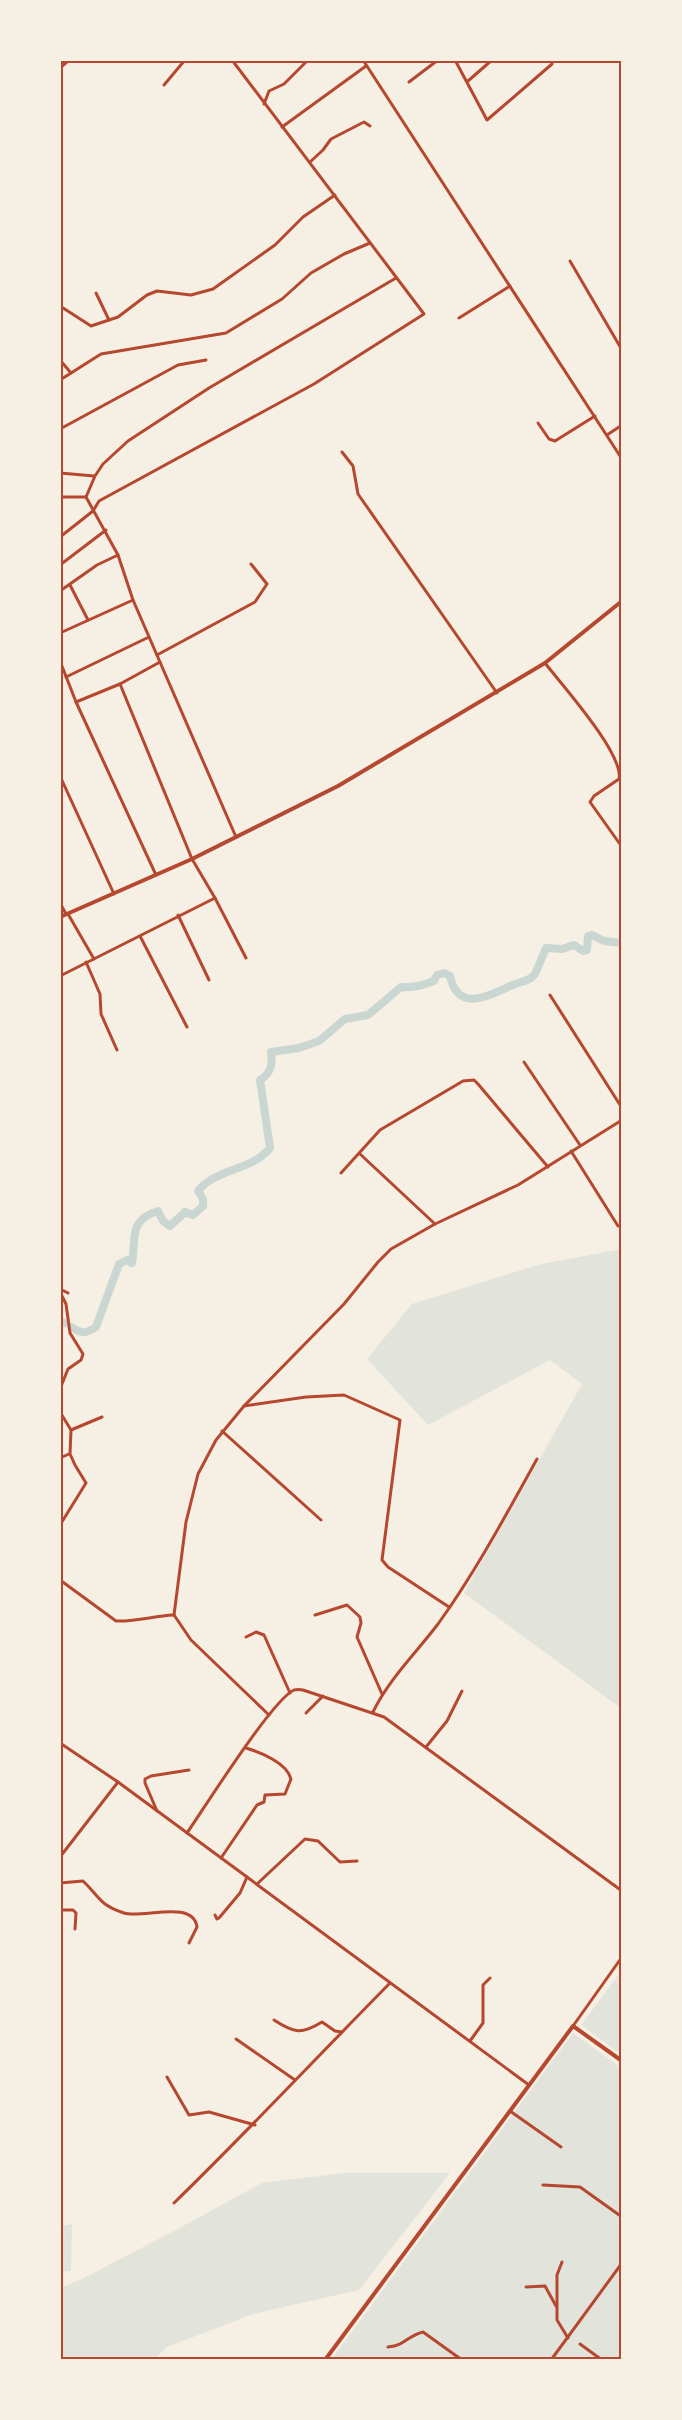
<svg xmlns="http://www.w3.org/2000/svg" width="682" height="2420" viewBox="0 0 682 2420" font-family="'DM Sans',sans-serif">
<rect width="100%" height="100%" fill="#f6efe4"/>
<!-- green -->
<g fill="#e2e4dc">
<path d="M 622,1249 L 622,1709 L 464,1593 L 582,1384 L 550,1360 L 428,1425 L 367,1359 L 412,1304 L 541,1264 Z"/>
<path d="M 622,1970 L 622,2055 L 581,2025 Z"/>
<path d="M 573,2033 L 622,2068 L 622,2360 L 331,2360 Z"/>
<path d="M 344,2173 L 450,2173 L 359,2290 L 253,2314 L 167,2347 L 153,2360 L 60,2360 L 60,2288 L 82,2279 L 172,2232 L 262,2183 Z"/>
<path d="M 72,2224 L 71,2271 L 60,2272 L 60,2226 Z"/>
</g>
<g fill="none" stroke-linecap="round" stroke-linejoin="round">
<!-- river -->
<g stroke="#c9d6d2" stroke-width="8">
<path d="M 60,1321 L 64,1323"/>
<path d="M 71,1327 C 82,1334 85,1334 96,1327 L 119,1264 L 127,1260 L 132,1263 C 136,1239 128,1220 158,1211 L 163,1221 L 170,1226 L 185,1212 L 193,1215 L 203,1206 L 203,1199 L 198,1191 C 216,1168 252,1171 270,1148 L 260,1080 C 271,1073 273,1065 271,1052 L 299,1048 L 319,1041 L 345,1019 L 368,1015 L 401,987 C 411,988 424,985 434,981 L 437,975 L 444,973 L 450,976 C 458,1012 486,997 508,987 C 516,983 524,982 531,978 L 535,974 L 546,948 L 562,949 L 574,945 L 583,951 L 587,950 L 588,936 L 592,935 L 604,941 L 622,943"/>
</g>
<!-- minor -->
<g stroke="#b5482f" stroke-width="3">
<path d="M 363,60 L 622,459"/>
<path d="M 455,60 L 487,120 L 552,64"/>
<path d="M 468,81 L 492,60"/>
<path d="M 409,82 L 438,60"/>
<path d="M 164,85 L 185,60"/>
<path d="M 264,104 L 269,91 L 284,84 L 308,60"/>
<path d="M 282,127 L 366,66"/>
<path d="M 310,162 L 323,150 L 331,139 L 364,122 L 370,126"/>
<path d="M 570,261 L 622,350"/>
<path d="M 96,293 L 109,320"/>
<path d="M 60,306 L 91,326 L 118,317 L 147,295 L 157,291 L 191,295 L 213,289 L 275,245 L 303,217 L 335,195"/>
<path d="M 459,318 L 510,286"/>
<path d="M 60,360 L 71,373"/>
<path d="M 60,380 L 101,354 L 226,333 L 282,299 L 311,273 L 344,254 L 370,243"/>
<path d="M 538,423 L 549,439 L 555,441 L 595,416"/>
<path d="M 60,429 L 178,365 L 206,360"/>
<path d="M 607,435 L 622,425"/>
<path d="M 342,452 L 353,466 L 358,494 L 497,693"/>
<path d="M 60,473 L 94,476"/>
<path d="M 60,497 L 86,497"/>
<path d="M 60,537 L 93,511 L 99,501 L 314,384 L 424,314 L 232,60"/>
<path d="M 60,565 L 106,530"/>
<path d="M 70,585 L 88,620"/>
<path d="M 60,591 L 97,565 L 118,555"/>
<path d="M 60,633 L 133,600"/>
<path d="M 157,655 L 255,602 L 267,584 L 251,564"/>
<path d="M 60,661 L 76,702 L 156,875"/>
<path d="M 545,663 C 562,685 624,754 619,779 L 594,796 L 590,802 L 622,847"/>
<path d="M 66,677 L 149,637"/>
<path d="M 120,684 L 192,859 L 215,898 L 246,958"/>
<path d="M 76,702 L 120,684 L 160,662"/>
<path d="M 60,776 L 114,894"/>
<path d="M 236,837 L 133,600 L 118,555 L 86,497 L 95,476 L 103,464 L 128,441 L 209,388 L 396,278"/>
<path d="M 60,903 L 66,914"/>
<path d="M 68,914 L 94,959"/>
<path d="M 178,915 L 209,980"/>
<path d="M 140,936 L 187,1027"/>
<path d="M 86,962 L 100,994 L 101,1014 L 117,1050"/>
<path d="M 60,976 L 215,898"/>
<path d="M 550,995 L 622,1108"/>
<path d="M 524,1062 L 580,1145"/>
<path d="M 571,1151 L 618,1226"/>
<path d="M 360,1154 L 435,1224"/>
<path d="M 341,1173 L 380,1130 L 463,1081 L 474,1080 L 478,1084 L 548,1167"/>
<path d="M 60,1289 L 68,1293"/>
<path d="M 60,1292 L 66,1304 L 70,1333 L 83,1354 L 81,1360 L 68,1369 L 60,1389"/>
<path d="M 244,1406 L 306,1397 L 344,1395 L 400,1420 L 382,1560 L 388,1567 L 449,1607"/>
<path d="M 60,1412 L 71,1430"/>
<path d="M 222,1431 L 321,1520"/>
<path d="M 60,1458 L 69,1454"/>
<path d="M 60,1525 L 86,1483 L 75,1465 L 70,1454 L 71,1430 L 102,1417"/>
<path d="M 60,1580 L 116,1621 C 135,1622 154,1616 173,1615"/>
<path d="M 174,1615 L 186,1522 L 198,1474 L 216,1440 L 244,1406 L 344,1304 L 378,1262 L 391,1249 L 435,1224 L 518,1185 L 622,1120"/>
<path d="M 174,1615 L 191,1640 L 269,1715"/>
<path d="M 315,1615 L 347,1605 L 360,1617 L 361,1623 L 357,1637 L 382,1694"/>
<path d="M 246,1637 L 256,1632 L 264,1635 L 290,1693"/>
<path d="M 373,1712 C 389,1679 416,1653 438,1624 C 476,1571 506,1515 537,1459"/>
<path d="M 306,1713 L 323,1696"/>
<path d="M 60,1743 L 118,1782 L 529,2085"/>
<path d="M 426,1747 L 447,1721 L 462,1691"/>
<path d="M 157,1811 L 145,1783 L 145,1779 L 151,1776 L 189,1770"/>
<path d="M 187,1833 C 205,1807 272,1700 294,1690 C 298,1689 299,1689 303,1690 L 384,1717 L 622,1891"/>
<path d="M 60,1857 L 118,1782"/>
<path d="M 221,1858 L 257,1805 L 264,1802 L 265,1795 L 285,1794 L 291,1779 C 287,1763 260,1752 246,1748"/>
<path d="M 60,1883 L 83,1881 C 100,1897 99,1905 124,1913 C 142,1919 193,1899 197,1927 L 189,1943"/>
<path d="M 257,1884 L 305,1839 L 318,1841 L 340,1862 L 357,1861"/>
<path d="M 60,1910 L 73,1910 L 76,1913 L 75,1929"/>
<path d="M 215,1915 L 217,1919 L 219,1918 L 240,1893 L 247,1877"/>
<path d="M 274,2020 C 294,2033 301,2035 322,2022 L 335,2031 L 342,2032"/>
<path d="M 573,2026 L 622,1957"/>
<path d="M 236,2039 L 295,2080"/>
<path d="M 470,2041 L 483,2023 L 483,1985 L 490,1978"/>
<path d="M 167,2077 L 189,2115 L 209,2112 L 255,2125"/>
<path d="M 510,2111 L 561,2147"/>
<path d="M 543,2185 L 580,2187 L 622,2217"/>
<path d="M 174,2203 C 248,2131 318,2056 390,1983"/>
<path d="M 562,2262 L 557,2275 L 557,2320 L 568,2338"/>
<path d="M 526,2287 L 545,2286 L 556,2306"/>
<path d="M 580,2344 L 602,2360"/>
<path d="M 388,2347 C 406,2345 407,2336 423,2332 L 462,2360"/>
<path d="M 551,2360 L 622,2263"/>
</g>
<!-- tertiary -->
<g stroke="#b5482f" stroke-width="4">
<path d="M 60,917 L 192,859 L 338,786 L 545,663 L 622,601"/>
<path d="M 325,2360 L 573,2026 L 622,2061"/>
</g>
<!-- trunk -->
<path stroke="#b5482f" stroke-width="4.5" d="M 60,67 L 68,60"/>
</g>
<!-- border -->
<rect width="682" height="2420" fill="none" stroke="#f6efe4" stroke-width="123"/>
<rect x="62" y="62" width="558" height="2296" fill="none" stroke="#b5482f" stroke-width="2"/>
</svg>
